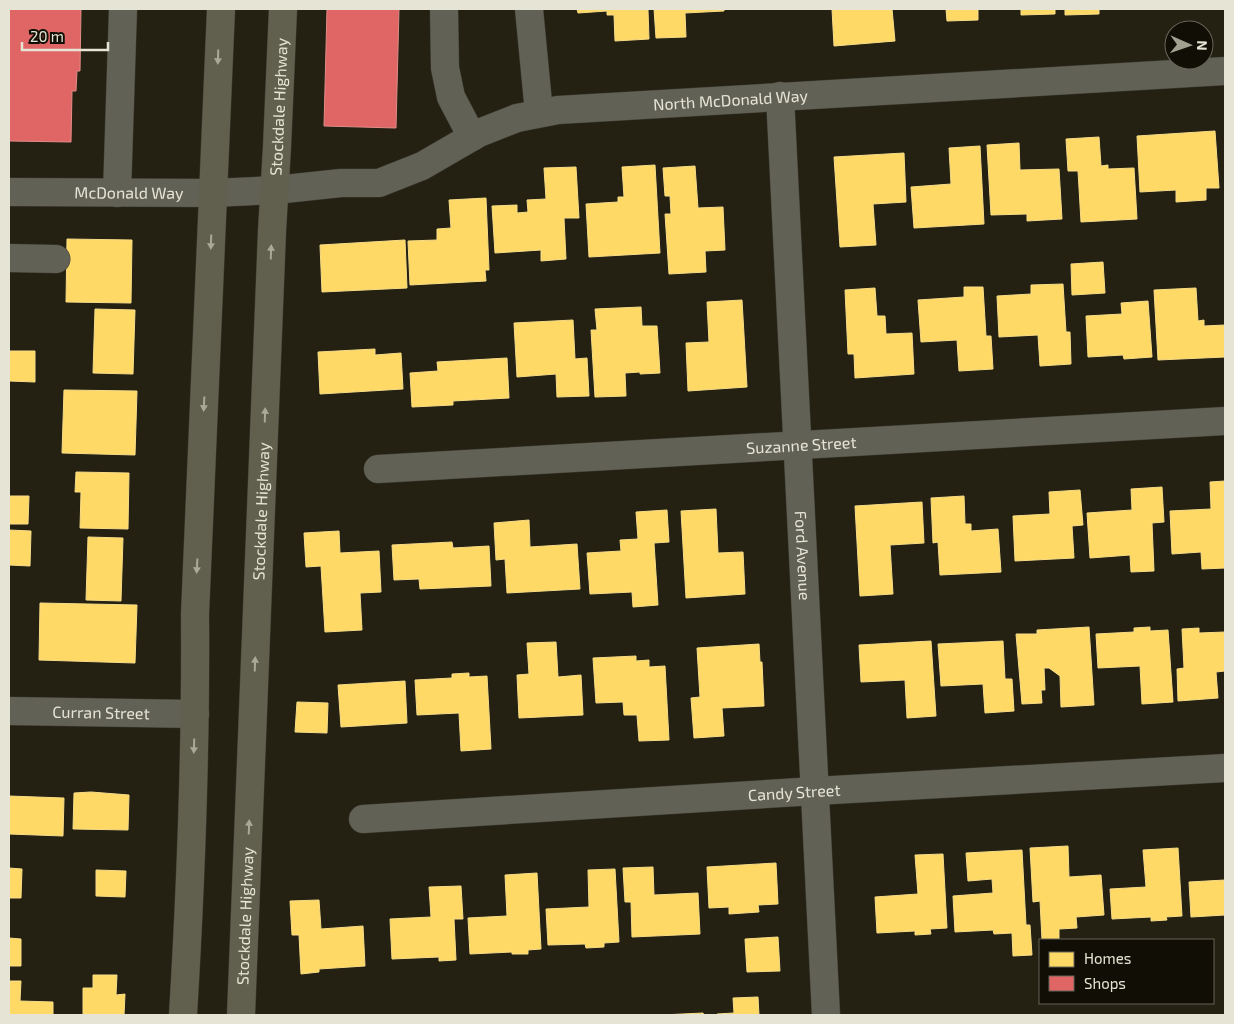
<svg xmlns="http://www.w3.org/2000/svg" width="1234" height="1024" viewBox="0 0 1234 1024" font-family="'Exo 2',sans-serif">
<rect width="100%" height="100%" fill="#242113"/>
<!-- homes -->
<g fill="#ffd966" stroke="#f8dd87">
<path d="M 577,9 L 648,10 L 649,39 L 615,41 L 614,15 L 607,15 L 607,11 L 578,13 Z"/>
<path d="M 654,9 L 724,9 L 724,11 L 685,13 L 686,37 L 656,38 Z"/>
<path d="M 832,9 L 892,9 L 895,41 L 834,46 Z"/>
<path d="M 946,9 L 978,9 L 978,20 L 947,21 Z"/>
<path d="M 1021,9 L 1055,9 L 1055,14 L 1021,15 Z"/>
<path d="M 1065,9 L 1099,9 L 1099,14 L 1065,15 Z"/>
<path d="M 1215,131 L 1219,188 L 1206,188 L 1206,200 L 1176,202 L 1176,190 L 1140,192 L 1137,136 Z"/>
<path d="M 1099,137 L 1101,166 L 1108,165 L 1108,169 L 1134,168 L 1137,219 L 1081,222 L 1078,171 L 1068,171 L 1066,139 Z"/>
<path d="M 1019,143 L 1020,170 L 1059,169 L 1062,219 L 1027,221 L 1027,214 L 991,215 L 987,145 Z"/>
<path d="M 980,146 L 984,224 L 914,228 L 911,187 L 951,184 L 949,148 Z"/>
<path d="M 904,153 L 906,202 L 873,204 L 876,245 L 840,247 L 834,157 Z"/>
<path d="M 655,165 L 660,253 L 589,257 L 586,204 L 618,202 L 618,197 L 624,197 L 622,167 Z"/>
<path d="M 695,166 L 698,208 L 723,207 L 725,250 L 705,251 L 706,272 L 669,274 L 665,214 L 671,214 L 670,196 L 665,196 L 663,168 Z"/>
<path d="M 576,167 L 579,218 L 564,218 L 566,259 L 541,261 L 541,250 L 495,253 L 492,206 L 517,205 L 517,213 L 528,212 L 527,200 L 546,199 L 544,168 Z"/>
<path d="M 486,198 L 489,270 L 485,270 L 486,281 L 410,285 L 408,241 L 437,240 L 437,229 L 451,228 L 449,200 Z"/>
<path d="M 67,239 L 132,240 L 131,303 L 66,302 Z"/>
<path d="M 405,240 L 407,288 L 322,292 L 320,245 Z"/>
<path d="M 1103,262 L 1105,293 L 1072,295 L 1071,264 Z"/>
<path d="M 1063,284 L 1066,332 L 1070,332 L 1071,364 L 1040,366 L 1038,335 L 999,337 L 997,296 L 1031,294 L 1031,285 Z"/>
<path d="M 964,287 L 983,287 L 986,336 L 991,336 L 993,369 L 959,371 L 957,340 L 921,342 L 918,300 L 964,297 Z"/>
<path d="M 875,288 L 877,316 L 885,316 L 886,334 L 912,333 L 914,374 L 855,378 L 854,354 L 848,354 L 845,290 Z"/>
<path d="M 1196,288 L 1198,321 L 1204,320 L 1204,326 L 1225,325 L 1225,357 L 1158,360 L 1154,290 Z"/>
<path d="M 742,300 L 747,387 L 688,391 L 686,343 L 709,342 L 707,302 Z"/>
<path d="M 1148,301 L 1152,357 L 1124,359 L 1123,355 L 1088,357 L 1086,316 L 1122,314 L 1121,303 Z"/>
<path d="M 641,307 L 642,326 L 657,326 L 660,373 L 640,374 L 640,372 L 625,373 L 626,396 L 595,397 L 591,330 L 597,330 L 595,309 Z"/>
<path d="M 95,309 L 135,310 L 133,374 L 93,373 Z"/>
<path d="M 573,320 L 575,359 L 587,358 L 589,396 L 557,397 L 556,374 L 517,377 L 514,323 Z"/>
<path d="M 375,349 L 375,355 L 401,353 L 403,389 L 320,394 L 318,352 Z"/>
<path d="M 9,351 L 35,351 L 35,382 L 9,381 Z"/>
<path d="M 507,358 L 509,398 L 453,401 L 453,405 L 412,407 L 410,373 L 438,371 L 437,362 Z"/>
<path d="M 64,390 L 137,391 L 135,455 L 62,453 Z"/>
<path d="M 76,472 L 129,473 L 128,529 L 80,528 L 81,492 L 75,492 Z"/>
<path d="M 1225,481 L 1225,568 L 1202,569 L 1201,552 L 1172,554 L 1170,511 L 1211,509 L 1210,482 Z"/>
<path d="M 1162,487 L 1164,522 L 1152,523 L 1154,571 L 1131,572 L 1130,555 L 1090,558 L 1087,513 L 1132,510 L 1131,489 Z"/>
<path d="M 1080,490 L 1083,525 L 1072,526 L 1074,558 L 1015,561 L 1013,516 L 1050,514 L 1049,492 Z"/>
<path d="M 9,496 L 29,496 L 28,524 L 9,524 Z"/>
<path d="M 964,496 L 965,524 L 971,524 L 971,531 L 998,529 L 1001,572 L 940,575 L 938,542 L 933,543 L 931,498 Z"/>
<path d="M 922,502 L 924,543 L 890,545 L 893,594 L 860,596 L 855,506 Z"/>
<path d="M 716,509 L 718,553 L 743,552 L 745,594 L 686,598 L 681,511 Z"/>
<path d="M 667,510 L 669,542 L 654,543 L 658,605 L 633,607 L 632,592 L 590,594 L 587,553 L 621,551 L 620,540 L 638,539 L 636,512 Z"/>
<path d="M 529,520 L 530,547 L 577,544 L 580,589 L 507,593 L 505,559 L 496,560 L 494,523 Z"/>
<path d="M 9,530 L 31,531 L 30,566 L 9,565 Z"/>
<path d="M 339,531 L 340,553 L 379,551 L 381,592 L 360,593 L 362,630 L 325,632 L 321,566 L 306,567 L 304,533 Z"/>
<path d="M 88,537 L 123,538 L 121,601 L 86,600 Z"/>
<path d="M 452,542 L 453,548 L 489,546 L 491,586 L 420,589 L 419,579 L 394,580 L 392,545 Z"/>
<path d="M 40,603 L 137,605 L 135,663 L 39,660 Z"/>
<path d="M 1089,627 L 1094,705 L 1061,707 L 1060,676 L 1049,668 L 1044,668 L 1045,690 L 1041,690 L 1042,703 L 1022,704 L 1016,634 L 1037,634 L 1037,630 Z"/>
<path d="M 1150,627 L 1150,631 L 1168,630 L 1173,702 L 1142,704 L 1140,666 L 1098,668 L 1096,634 L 1134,632 L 1134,628 Z"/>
<path d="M 1199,628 L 1199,633 L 1225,632 L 1225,671 L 1216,672 L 1218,698 L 1178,701 L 1177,669 L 1184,668 L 1182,629 Z"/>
<path d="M 931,641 L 936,716 L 907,718 L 905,680 L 861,682 L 859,645 Z"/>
<path d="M 1003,641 L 1005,679 L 1012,679 L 1014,711 L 985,713 L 983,684 L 941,686 L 938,644 Z"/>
<path d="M 556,642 L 558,677 L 581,675 L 583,715 L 519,718 L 517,675 L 529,674 L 527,643 Z"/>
<path d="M 759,644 L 760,662 L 762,662 L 764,706 L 722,708 L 724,736 L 694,738 L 691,698 L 700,697 L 697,648 Z"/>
<path d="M 636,656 L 636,661 L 649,660 L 649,667 L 665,666 L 669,740 L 639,741 L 637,715 L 624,715 L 623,702 L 596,703 L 593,658 Z"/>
<path d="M 469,673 L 469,677 L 487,676 L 491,749 L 461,751 L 459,713 L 417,715 L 415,680 L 452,678 L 452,674 Z"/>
<path d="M 405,681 L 407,723 L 341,727 L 338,685 Z"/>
<path d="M 297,702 L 328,703 L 327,733 L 295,732 Z"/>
<path d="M 91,792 L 129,795 L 128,830 L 73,829 L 74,793 Z"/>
<path d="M 9,796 L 64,798 L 63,836 L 9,834 Z"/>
<path d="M 1068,846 L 1069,877 L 1101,875 L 1104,915 L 1076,917 L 1077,928 L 1059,929 L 1059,940 L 1042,940 L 1040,901 L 1033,902 L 1030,848 Z"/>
<path d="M 1178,848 L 1182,916 L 1166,917 L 1167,920 L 1151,921 L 1151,917 L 1112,919 L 1110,889 L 1146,887 L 1143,850 Z"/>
<path d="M 1022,850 L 1026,925 L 1030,925 L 1032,955 L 1013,956 L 1012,933 L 994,934 L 993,930 L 955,932 L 953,896 L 993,893 L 992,879 L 968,881 L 966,853 Z"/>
<path d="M 943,854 L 947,928 L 930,929 L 931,934 L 915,935 L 915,931 L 877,933 L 875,897 L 918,894 L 915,855 Z"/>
<path d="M 776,863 L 778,904 L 758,905 L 759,912 L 729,914 L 729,907 L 709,908 L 707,867 Z"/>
<path d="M 653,867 L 654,895 L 698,893 L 700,934 L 632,937 L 631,902 L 625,902 L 623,868 Z"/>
<path d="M 9,868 L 22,869 L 21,898 L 9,898 Z"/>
<path d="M 615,869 L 619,942 L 604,943 L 604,947 L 586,948 L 585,944 L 548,945 L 546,909 L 589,907 L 588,870 Z"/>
<path d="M 96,870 L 126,871 L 125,897 L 96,896 Z"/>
<path d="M 537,873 L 541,949 L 528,950 L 528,954 L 512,954 L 512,952 L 470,954 L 468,918 L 507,916 L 505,875 Z"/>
<path d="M 1225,880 L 1225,915 L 1191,917 L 1189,882 Z"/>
<path d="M 461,886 L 463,919 L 454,919 L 456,960 L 439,961 L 439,957 L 392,959 L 390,919 L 431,917 L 429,887 Z"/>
<path d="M 319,900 L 321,929 L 363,926 L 365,966 L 319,969 L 319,972 L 301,974 L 299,935 L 292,935 L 290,901 Z"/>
<path d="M 778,937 L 780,971 L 747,972 L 745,939 Z"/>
<path d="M 9,938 L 21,939 L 21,966 L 9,966 Z"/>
<path d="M 93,975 L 117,975 L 116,995 L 125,994 L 124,1015 L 83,1015 L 83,988 L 93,988 Z"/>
<path d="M 9,981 L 21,981 L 20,1001 L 53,1002 L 53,1015 L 9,1015 Z"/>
<path d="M 758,997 L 759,1015 L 717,1015 L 717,1014 L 734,1013 L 733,998 Z"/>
<path d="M 703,1013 L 704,1015 L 662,1015 Z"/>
</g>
<!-- shops -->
<g fill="#e06666" stroke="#e28c87">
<path d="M 9,9 L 81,9 L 80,71 L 77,71 L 76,91 L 72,91 L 71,142 L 9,141 Z"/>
<path d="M 327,9 L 399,9 L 396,128 L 324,126 Z"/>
</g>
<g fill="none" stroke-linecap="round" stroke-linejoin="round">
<!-- minor casing -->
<g stroke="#3c3a30" stroke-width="29">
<g id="minor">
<path d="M 444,9 L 445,68 L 451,97 L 472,137"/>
<path d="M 529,9 L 539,113"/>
<path id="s1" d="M 780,96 L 826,1015"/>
<path id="s2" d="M 9,192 L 213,193 L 275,190 L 341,183 L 379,183 L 422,166 L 479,133 L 517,118 L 558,110 L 1225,71"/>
<path d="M 117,193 L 123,9"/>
<path d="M 9,258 L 56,259"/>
<path id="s3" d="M 378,469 L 1225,421"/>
<path id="s4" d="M 9,711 L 195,714"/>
<path id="s5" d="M 363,819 L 815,791 L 1225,768"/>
</g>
</g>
<!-- major casing -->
<g stroke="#3c3a30" stroke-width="29">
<g id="major">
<path d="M 183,1015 C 191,882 196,748 195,614 L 221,9"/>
<path id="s6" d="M 241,1015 L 272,231 L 277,147 L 283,9"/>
</g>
</g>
<!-- minor -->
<use href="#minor" stroke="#626156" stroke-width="28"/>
<!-- major -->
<use href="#major" stroke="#615f4e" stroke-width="28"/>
</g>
<!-- one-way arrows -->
<defs><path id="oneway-solid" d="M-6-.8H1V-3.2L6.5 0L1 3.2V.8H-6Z" transform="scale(1.25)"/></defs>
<g fill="#aaa998">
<use href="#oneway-solid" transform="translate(218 57) rotate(92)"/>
<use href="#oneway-solid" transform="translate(211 242) rotate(92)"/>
<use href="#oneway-solid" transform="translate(271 252) rotate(-88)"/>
<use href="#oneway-solid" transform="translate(204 404) rotate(93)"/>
<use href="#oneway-solid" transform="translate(265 415) rotate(-88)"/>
<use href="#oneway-solid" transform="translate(197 566) rotate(93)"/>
<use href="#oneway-solid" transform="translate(255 664) rotate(-88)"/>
<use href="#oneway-solid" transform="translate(194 746) rotate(92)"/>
<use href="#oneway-solid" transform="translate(249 827) rotate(-88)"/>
</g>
<g text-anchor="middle" stroke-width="5" stroke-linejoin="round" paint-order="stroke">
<!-- street labels -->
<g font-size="16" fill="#e6e5d5" stroke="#110f05">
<text dy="6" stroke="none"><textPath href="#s2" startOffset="738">North McDonald Way</textPath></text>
<text dy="6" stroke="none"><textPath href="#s6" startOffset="909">Stockdale Highway</textPath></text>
<text dy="6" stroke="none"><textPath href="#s2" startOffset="120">McDonald Way</textPath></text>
<text dy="6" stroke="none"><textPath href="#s3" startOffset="424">Suzanne Street</textPath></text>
<text dy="6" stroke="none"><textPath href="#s6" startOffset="504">Stockdale Highway</textPath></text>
<text dy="6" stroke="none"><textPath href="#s1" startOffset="460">Ford Avenue</textPath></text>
<text dy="6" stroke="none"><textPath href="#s4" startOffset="92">Curran Street</textPath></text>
<text dy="6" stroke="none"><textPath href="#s5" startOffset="432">Candy Street</textPath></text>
<text dy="6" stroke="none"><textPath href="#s6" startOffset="99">Stockdale Highway</textPath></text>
</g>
</g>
<!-- border -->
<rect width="1234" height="1024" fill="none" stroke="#e6e5d5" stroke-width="20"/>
<!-- legend -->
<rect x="1039" y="939" width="175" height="65" fill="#110f05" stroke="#666558"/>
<rect x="1049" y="952" width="25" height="15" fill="#ffd966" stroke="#666558"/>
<text x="1084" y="964" font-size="15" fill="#e6e5d5">Homes</text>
<rect x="1049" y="976" width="25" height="15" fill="#e06666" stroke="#666558"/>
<text x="1084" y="989" font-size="15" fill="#e6e5d5">Shops</text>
<!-- north arrow -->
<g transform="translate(1189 45) rotate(92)"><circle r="24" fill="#110f05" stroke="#666558"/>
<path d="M0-4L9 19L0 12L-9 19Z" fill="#a2a091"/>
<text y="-8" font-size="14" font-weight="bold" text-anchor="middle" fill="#e6e5d5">N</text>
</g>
<!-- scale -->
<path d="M22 42v8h86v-8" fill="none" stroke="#e6e5d5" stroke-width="2.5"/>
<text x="30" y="42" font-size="15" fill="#e6e5d5" stroke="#110f05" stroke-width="4" paint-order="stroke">20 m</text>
</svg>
